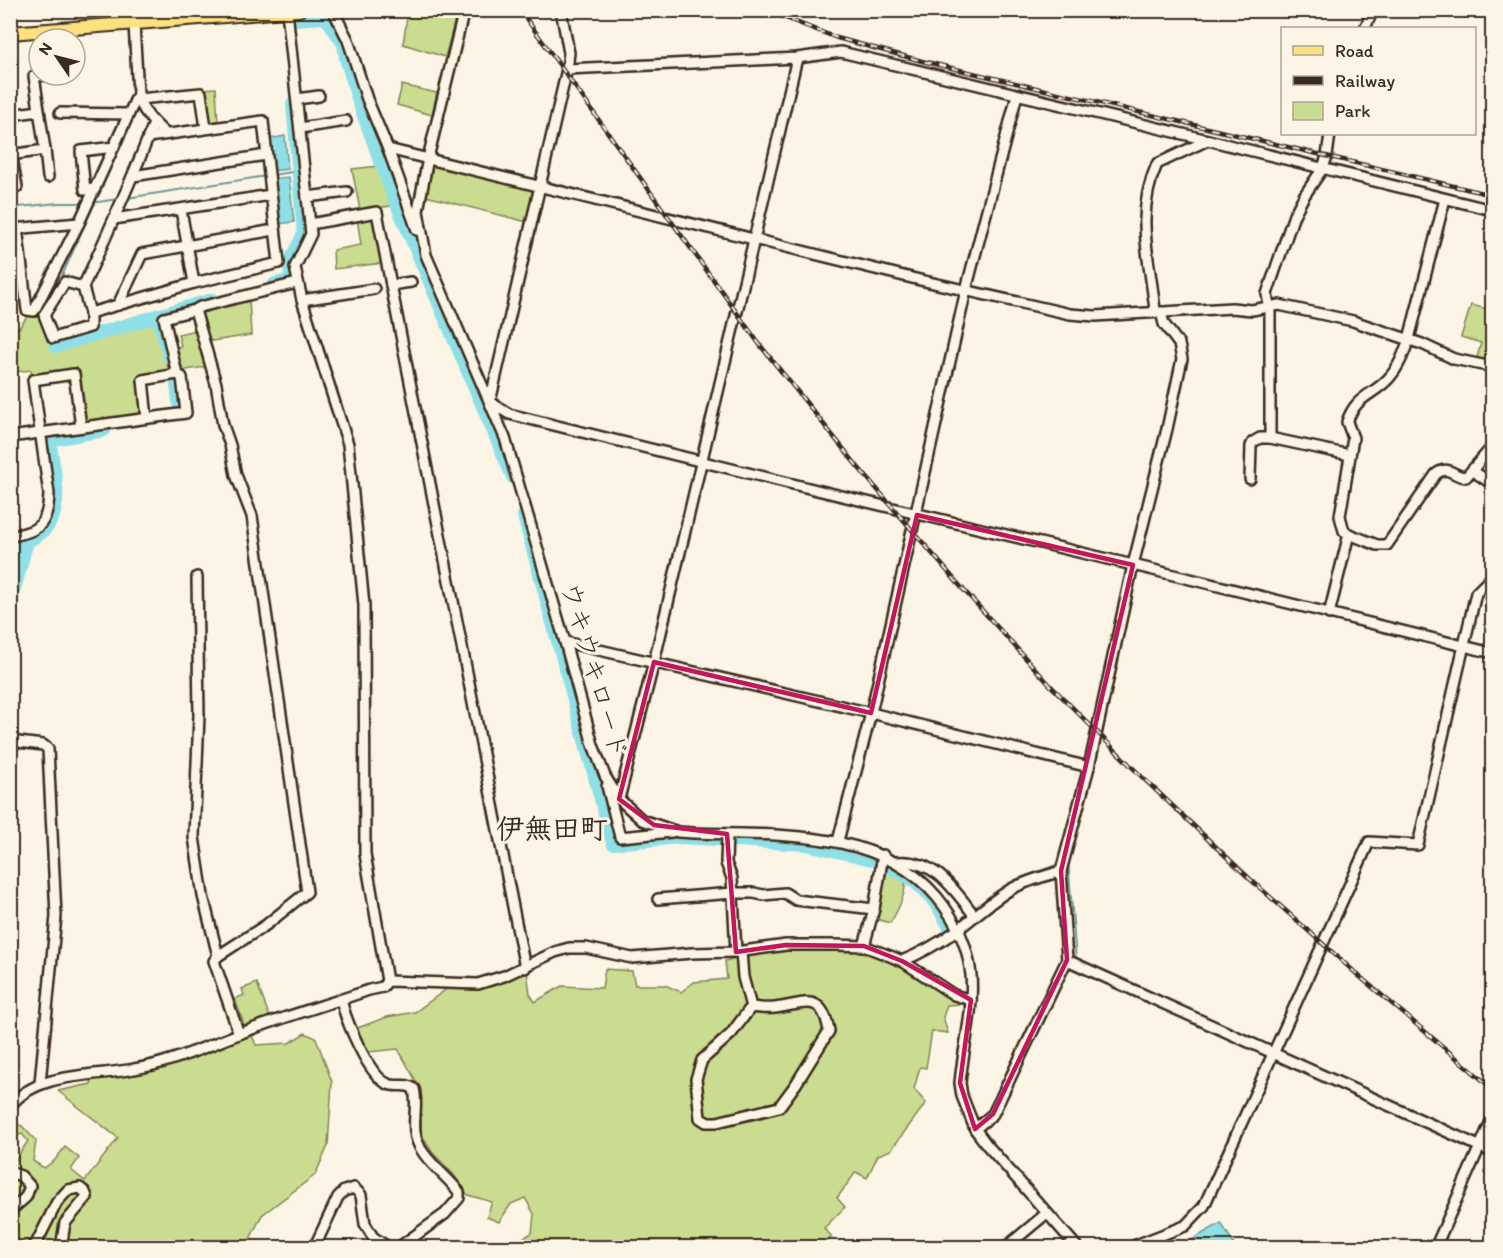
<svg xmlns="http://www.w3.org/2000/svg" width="1503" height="1258" viewBox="0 0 1503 1258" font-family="Itim,'Klee One',sans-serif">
<rect width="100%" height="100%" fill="#fcf5e5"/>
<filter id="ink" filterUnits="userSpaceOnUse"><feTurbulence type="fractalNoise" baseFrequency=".0167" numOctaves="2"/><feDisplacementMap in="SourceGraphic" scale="12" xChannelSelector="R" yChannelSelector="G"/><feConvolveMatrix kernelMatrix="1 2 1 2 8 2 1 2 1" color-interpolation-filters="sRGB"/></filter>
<g filter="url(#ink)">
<!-- green -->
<g fill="#c9dc90" stroke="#828357" stroke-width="1.5">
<path d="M 408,11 L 454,11 L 455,20 L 445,57 L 403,44 Z"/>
<path d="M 402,85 L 437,93 L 432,115 L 397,105 Z"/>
<path d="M 216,88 L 218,123 L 207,124 L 203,89 Z"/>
<path d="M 431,161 L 535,189 L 527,222 L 426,196 Z"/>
<path d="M 379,166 L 391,206 L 360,210 L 352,169 Z"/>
<path d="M 375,215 L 383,263 L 334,269 L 333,250 L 361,245 L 357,218 Z"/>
<path d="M 249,298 L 251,335 L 206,342 L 198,311 Z"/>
<path d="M 1471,305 L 1492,310 L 1492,365 L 1476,361 L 1481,343 L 1461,337 Z"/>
<path d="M 27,310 L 44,315 L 55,348 L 156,320 L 170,375 L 143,380 L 147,418 L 81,427 L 74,375 L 33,380 L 31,370 L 14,372 L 12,358 L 11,358 L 10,329 L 19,328 L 27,317 Z"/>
<path d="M 196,330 L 206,367 L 180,371 L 175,348 L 181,346 L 178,334 Z"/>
<path d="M 885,861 C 890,864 898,868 902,872 C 912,883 897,913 890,923 L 876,919 Z"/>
<path d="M 790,948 L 863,951 L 899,964 L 962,1004 L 947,1005 L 943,1017 L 948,1033 L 932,1031 L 926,1068 L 920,1067 L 914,1089 L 926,1103 L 891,1150 L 878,1155 L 867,1178 L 856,1172 L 837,1198 L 845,1207 L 824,1228 L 832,1237 L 818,1248 L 507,1247 L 532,1233 L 534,1214 L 525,1198 L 511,1204 L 499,1222 L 487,1217 L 492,1202 L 468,1195 L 454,1175 L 432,1152 L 421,1134 L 421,1090 L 398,1049 L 369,1052 L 355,1029 L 387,1017 L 415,1012 L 452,985 L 490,985 L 527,971 L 530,994 L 535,1002 L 562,986 L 602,988 L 605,969 L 632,971 L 635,985 L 665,985 L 681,992 L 694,982 L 727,979 L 725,961 L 753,953 Z"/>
<path d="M 257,983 L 270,1018 L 245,1027 L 235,999 L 244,995 L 242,989 Z"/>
<path d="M 251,1033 L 256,1045 L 289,1043 L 305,1033 L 316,1038 L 332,1082 L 328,1146 L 315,1175 L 262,1215 L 246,1247 L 11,1247 L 11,1167 L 28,1141 L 22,1134 L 16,1136 L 11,1132 L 10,1122 L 22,1126 L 36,1141 L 33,1161 L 44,1168 L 55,1160 L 65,1147 L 79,1158 L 71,1170 L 85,1181 L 118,1138 L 58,1091 L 91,1084 L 92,1079 L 165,1066 Z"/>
</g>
<!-- water -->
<g fill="#8fe0e6" stroke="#6d9796" stroke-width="1.5">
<path d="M 285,136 L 288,169 L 272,171 L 269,139 Z"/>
<path d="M 289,177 L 294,222 L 278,224 L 273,179 Z"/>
<path d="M 1221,1223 L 1233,1242 L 1234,1247 L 1179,1247 Z"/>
</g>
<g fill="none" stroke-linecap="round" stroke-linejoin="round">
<!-- stream -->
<g stroke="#6d9796" stroke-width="2">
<path d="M 272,175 L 299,171"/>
<path d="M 127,198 L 266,176"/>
<path d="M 91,203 L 118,199"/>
<path d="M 10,208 L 58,203 L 85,203"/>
<path d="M 40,309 L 61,278 L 135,112"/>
<path d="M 1067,861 L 1068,860 L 1076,960"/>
<path d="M 980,906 L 1015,880 L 1059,864"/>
<path d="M 959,922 L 971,913"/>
</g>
<!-- river -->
<g stroke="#8fe0e6" stroke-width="14">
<path d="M 293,19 L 326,17 L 344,44 L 346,58 L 359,102 L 393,195 L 513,477"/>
<path d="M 275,284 L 291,280 L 290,262 L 304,234 L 293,104"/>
<path d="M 158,315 L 169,356"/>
<path d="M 56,346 L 212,300"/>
<path d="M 176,378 L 180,407"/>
<path d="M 524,516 L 613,843 L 680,837 L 807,844 L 876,860 L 909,877 L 925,890 L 938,906 L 951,929"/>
<path d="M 10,542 L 27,541"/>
<path d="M 10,604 L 27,541 C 70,523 54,479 50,443 L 53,439 L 104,430"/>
</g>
<!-- minor casing -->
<g stroke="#3b2a1e" stroke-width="14">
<g id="minor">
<path d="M 141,10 L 143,23"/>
<path d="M 333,10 L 348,40 L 367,99 L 388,149 L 417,230"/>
<path d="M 464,10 L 428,158 L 418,211 L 426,255 L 505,438 L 565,642 L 593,745 L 605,776 L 619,799 L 642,820 L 678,832 L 694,833 C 777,836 878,827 937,897 C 956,920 968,945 971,975 C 974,1011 963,1048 960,1083 L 962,1096 L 975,1129 L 987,1145 L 1078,1248"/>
<path d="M 561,10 L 569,53 L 567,69 L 490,402 L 509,414 L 821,491 L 1133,565 L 1492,653"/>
<path d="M 287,11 L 311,234 L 295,267 L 302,300 L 348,444 L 364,605 L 365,854 L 387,981"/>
<path d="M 134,24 L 138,94 C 141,111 154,123 166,134"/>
<path d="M 1365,28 L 1373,10"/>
<path d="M 567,69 L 797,58 L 841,52 L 1208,140 L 1492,210"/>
<path d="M 139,99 L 201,93 L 206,128"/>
<path d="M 297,99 L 319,96"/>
<path d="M 60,113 L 128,114"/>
<path d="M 10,115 L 39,111"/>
<path d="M 300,128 L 346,121"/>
<path d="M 148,137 L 263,121 L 279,263 L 194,283 L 90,313 L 83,287 C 108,233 132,179 154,123"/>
<path d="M 10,147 L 17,187 L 10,188"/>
<path d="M 388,149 L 920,280 L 1070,314 L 1095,316 L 1232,308 L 1252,310 L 1279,305 L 1353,321 L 1422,344 L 1454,359 L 1492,367"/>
<path d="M 45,150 L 48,177"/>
<path d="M 10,155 L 45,150 L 34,76 L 49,75"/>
<path d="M 133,176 L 266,155"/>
<path d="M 95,189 L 85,190 L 81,151 L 114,147"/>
<path d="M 307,197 L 347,192"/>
<path d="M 181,210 L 194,283"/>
<path d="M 114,219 L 271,195"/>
<path d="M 310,224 L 377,212 L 391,285 L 411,282"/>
<path d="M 17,227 L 27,310 L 34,311 L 79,223 L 138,94"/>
<path d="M 13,229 L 79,223"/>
<path d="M 391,285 L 525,968"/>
<path d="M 83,287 L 65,282 L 44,315 L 53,338 L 90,327 L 90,313"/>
<path d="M 302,300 L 374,289"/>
<path d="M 118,305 L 142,254 L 274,230"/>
<path d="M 1155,311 C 1150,257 1134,217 1157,164 L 1208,140"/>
<path d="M 147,418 L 143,380 L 177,374 L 164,318 L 195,310"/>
<path d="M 10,437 L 186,413 L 182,377 L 177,374"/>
<path d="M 1270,438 L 1270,312 L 1267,294 L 1294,215 L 1304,196 L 1323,168 L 1327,156 L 1330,134"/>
<path d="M 1473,471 L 1492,484"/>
<path d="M 1250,479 L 1251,446 L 1253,442 L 1260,438 L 1270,438 L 1350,455"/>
<path d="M 1349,534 L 1344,531 L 1340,516 L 1353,438 L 1347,422 C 1356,395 1373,396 1389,378 C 1399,367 1404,353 1409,339 L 1445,199"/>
<path d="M 10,536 C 40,532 48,523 49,494 L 33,380 L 74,374 L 81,427"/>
<path d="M 197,577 L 199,715 L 194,837 L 203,896 L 218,956"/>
<path d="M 1329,614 L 1349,534 L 1377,545 L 1387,545 L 1436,474 C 1449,464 1453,477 1466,477 L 1492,447"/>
<path d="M 565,642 L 871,713 L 1089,767"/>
<path d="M 10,741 L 43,745 L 48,749 L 56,916 L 40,1083"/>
<path d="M 607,786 L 620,837 L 672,832"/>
<path d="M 619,799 L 654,662 L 797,58"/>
<path d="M 727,834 L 726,863 L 732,878 L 736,952"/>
<path d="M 838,841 L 871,713 L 966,290 L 1017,95"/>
<path d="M 896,862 C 934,858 953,888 974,915"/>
<path d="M 658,899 L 733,893 L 754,893 L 763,895 L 785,893 L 796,900 L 874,909"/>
<path d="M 864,946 L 874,909 L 883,855"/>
<path d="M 741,952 L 743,977 L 751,1007 C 759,1008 768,1009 775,1008 C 803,1005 822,990 829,1031 L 796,1084 L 779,1107 L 717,1122 L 706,1122 L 700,1118 L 696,1079 L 702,1060 L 731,1034 L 751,1007"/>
<path d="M 1067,960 L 1492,1152"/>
<path d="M 902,961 C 922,953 939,943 956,931 C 973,918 989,903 1008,891 C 1024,881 1043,877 1061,871"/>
<path d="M 341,1000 C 346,1020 368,1076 388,1084 C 397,1088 406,1082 414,1089 C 418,1104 413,1117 415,1132 C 417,1156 445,1173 459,1192 L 459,1198 L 445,1214 L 398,1248"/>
<path d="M 239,1034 L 214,961 L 218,956 L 266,925 L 307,892 L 252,516 L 236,475 L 230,445 L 223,425 L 216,384 L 195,310 L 200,307 L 297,283"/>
<path d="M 10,1106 C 38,1071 94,1077 134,1069 C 171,1063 204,1047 239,1034 C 282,1017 326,1005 369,990 L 383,987 L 387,981 L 478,984 L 504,976 L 555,952 L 569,948 L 586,948 L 632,958 L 692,953 L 736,952 L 786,945 L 836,945 L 864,946 L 890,956 L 902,961 L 954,995 L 971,1000"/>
<path d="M 975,1129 L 993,1114 L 1067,960 L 1061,871 L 1089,767 L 1133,565 L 1167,429 L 1182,359 L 1179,344 L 1164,324 L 1161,312"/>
<path d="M 10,1172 L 21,1176 L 30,1186 L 26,1197 L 10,1211"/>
<path d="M 10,1247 L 21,1248"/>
<path d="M 30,1248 L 36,1244 L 57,1202 L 68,1190 L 80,1188 L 85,1192 L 87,1197 L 65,1223 L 61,1248"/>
<path d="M 314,1248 L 338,1197 L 344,1191 L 354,1188 L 361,1195 L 365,1224 L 373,1237 L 389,1248"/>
<path d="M 1005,1248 L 1047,1213"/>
<path d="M 1134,1248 L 1136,1245 L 1185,1226 L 1204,1206 L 1369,842 L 1418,845 L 1476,593 L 1492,577"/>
<path d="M 1435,1248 L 1492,1119"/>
</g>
</g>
<!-- major casing -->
<g stroke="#3b2a1e" stroke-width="16">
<path id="major" d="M 10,33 L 299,10"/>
</g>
<!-- minor -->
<use href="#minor" stroke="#fcf5e5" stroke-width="9"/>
<!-- major -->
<use href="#major" stroke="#fde080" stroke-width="12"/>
<!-- rail casing -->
<g stroke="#3b2a1e" stroke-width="4.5">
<g id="rail">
<path d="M 520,10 L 760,345 L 858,467 L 961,587 L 1050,685 L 1143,778 L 1250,879 L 1359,976 L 1492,1088"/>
<path d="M 765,10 L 837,38 L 922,61 L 1492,195"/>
</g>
</g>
<!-- rail -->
<use href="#rail" stroke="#fcf5e5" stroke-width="2" stroke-dasharray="7" stroke-linecap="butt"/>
</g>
</g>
<!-- marked area -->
<path fill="none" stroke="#c2185b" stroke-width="4.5" stroke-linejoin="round" d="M 917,515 L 1133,565 L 1061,871 L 1067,960 L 993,1114 L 975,1129 L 960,1083 L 971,1000 L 902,961 L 864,946 L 786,945 L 736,952 L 727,834 L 654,825 L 619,799 L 654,662 L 871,713 Z"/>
<g text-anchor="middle" stroke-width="6" stroke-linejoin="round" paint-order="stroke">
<!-- street labels -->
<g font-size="26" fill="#3b2a1e" stroke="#fcf5e5">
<text transform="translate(595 670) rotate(74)" y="9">ウキウキロード</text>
</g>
<!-- quarter labels -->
<g font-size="28" font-weight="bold" fill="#3b2a1e" stroke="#fcf5e5">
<text x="552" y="838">伊無田町</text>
</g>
</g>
<!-- margin -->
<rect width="1503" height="1258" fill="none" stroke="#fcf5e5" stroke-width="36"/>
<rect x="18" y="18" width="1467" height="1222" fill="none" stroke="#3b2a1e" stroke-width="2" filter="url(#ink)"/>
<!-- legend -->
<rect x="1281" y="27" width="195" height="108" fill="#fcf5e5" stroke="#afa495" stroke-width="1.5"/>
<rect x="1293" y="46" width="30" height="9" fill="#fde080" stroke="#afa495" stroke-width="1.5"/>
<text x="1335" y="57" font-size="18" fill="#3b2a1e">Road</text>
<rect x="1293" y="76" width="30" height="9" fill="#3b2a1e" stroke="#afa495" stroke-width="1.5"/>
<text x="1335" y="87" font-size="18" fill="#3b2a1e">Railway</text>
<rect x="1293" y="102" width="30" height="18" fill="#c9dc90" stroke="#afa495" stroke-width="1.5"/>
<text x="1335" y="117" font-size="18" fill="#3b2a1e">Park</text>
<!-- north arrow -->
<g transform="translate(57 57) rotate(305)"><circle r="28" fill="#fcf5e5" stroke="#afa495" stroke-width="1.5"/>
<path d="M0-4.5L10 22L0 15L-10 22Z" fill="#3b2a1e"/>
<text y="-9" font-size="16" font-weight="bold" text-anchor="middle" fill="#3b2a1e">N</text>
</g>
</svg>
